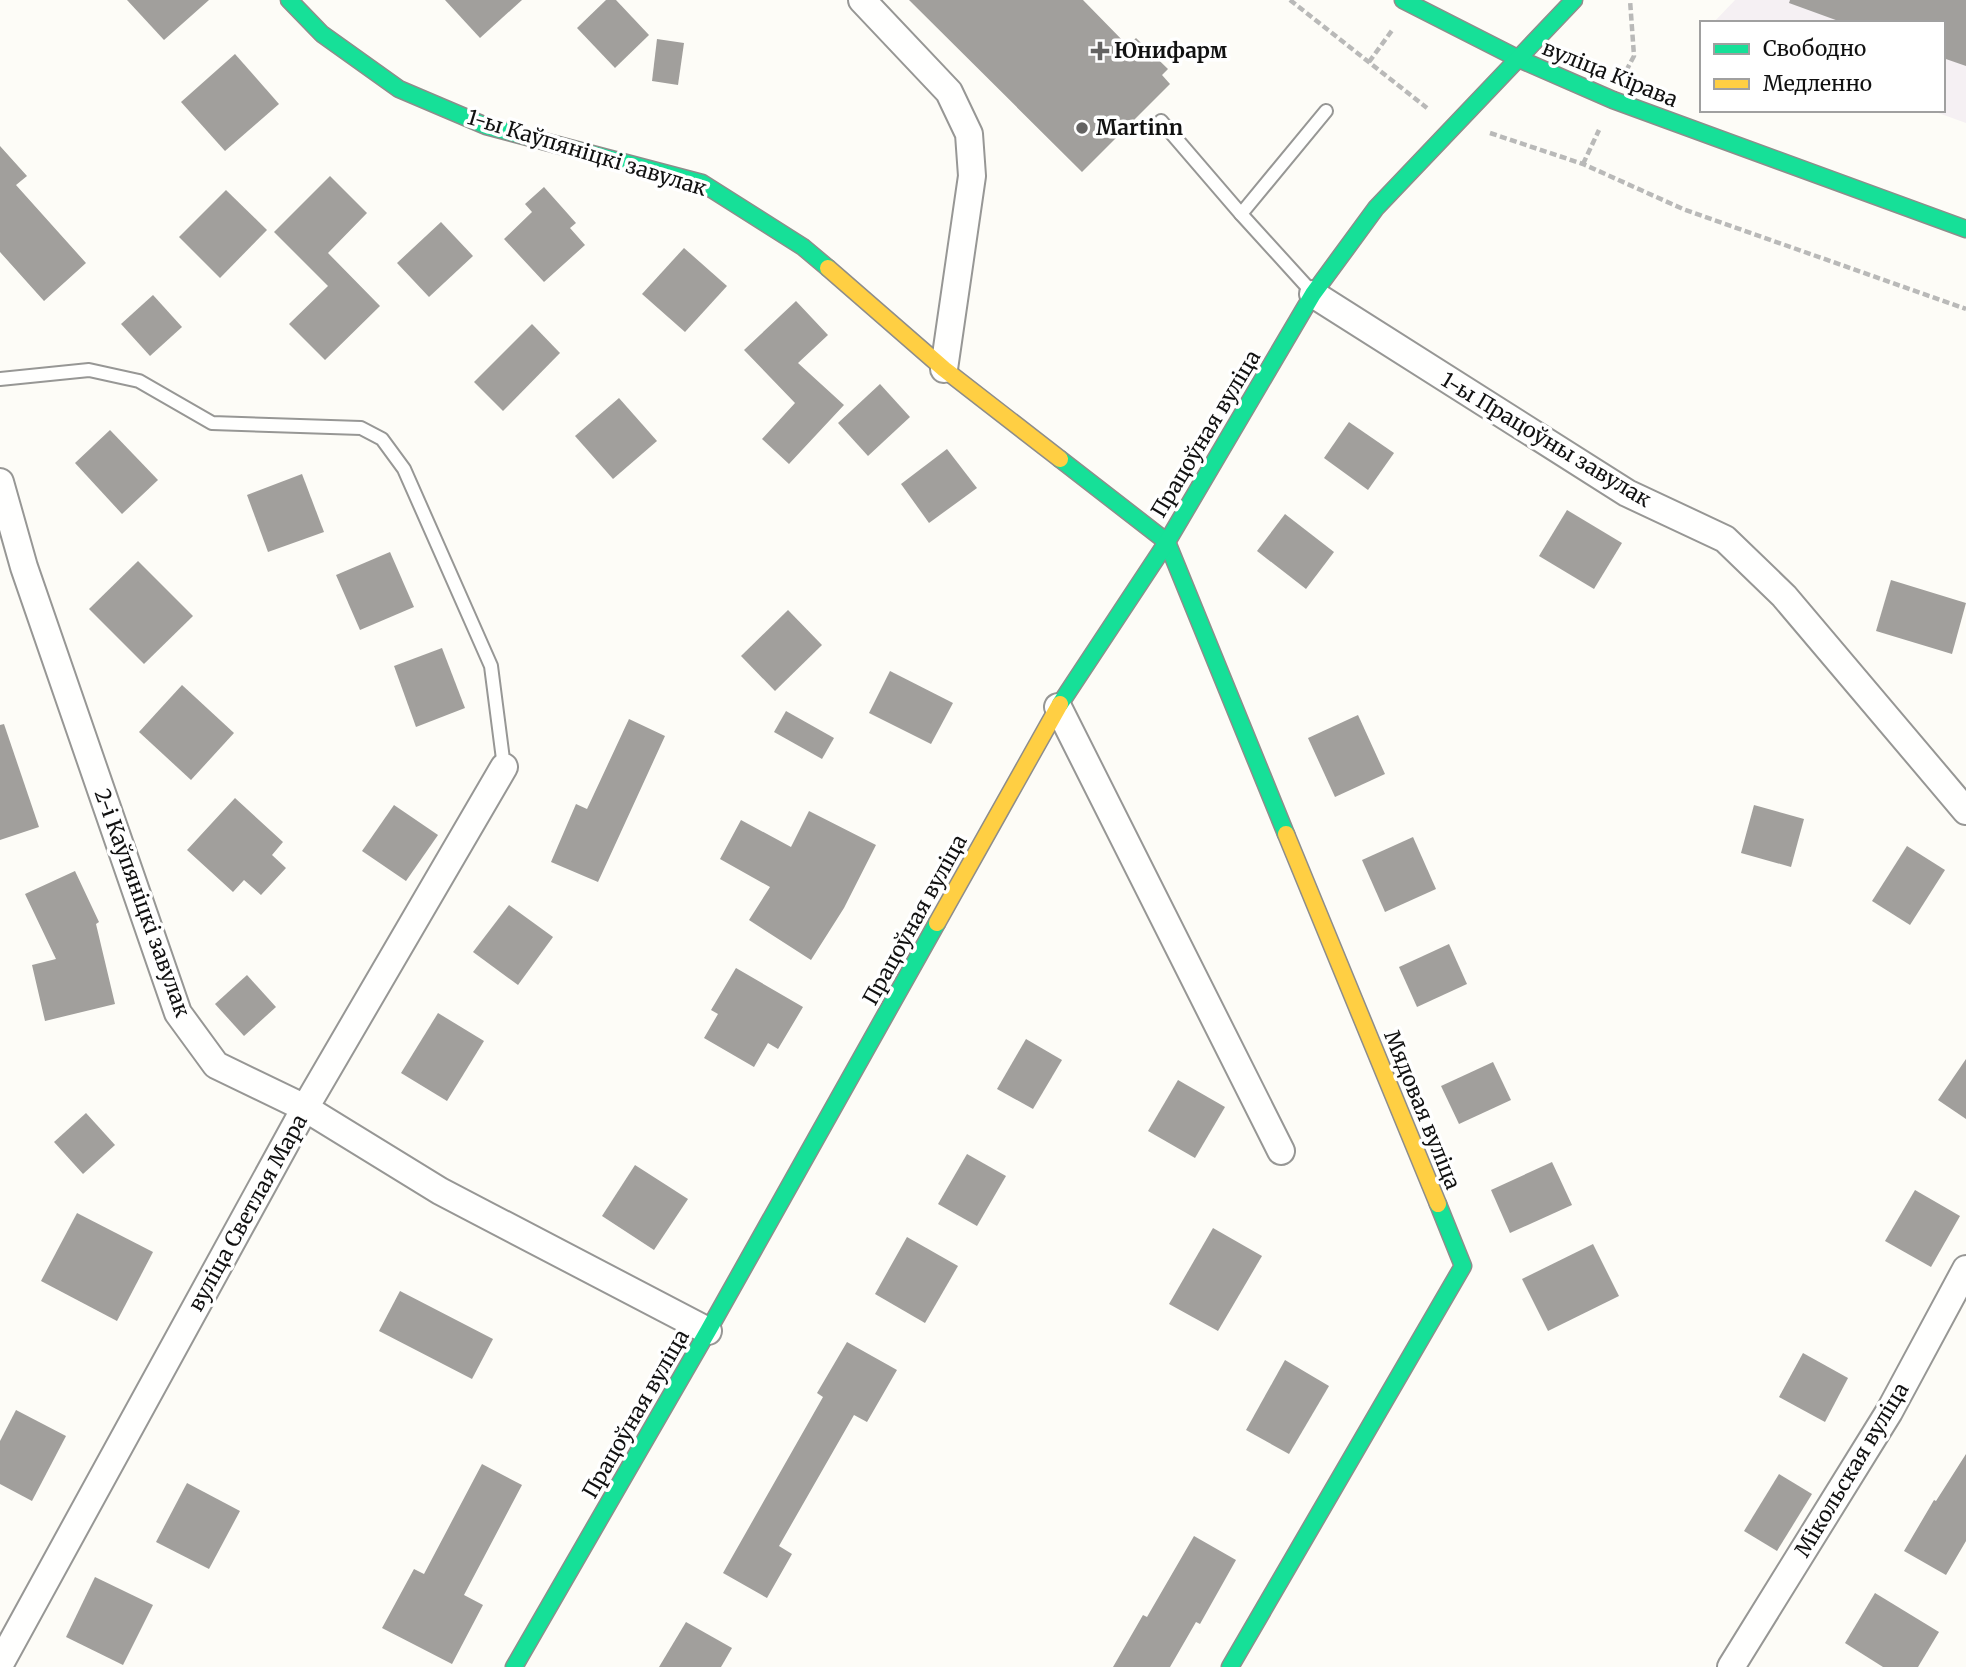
<svg xmlns="http://www.w3.org/2000/svg" width="1966" height="1667" viewBox="0 0 1966 1667" font-family="Merriweather,serif">
<rect width="100%" height="100%" fill="#fdfcf7"/>
<!-- industrial -->
<path fill="#f5f0f3" d="M 1735,0 L 1966,0 L 1966,123 L 1930,110 L 1943,110 L 1943,23 L 1713,23 Z"/>
<!-- building -->
<g fill="#a19f9c">
<path d="M 127,0 L 209,0 L 164,40 Z"/>
<path d="M 445,0 L 522,0 L 480,38 Z"/>
<path d="M 606,0 L 616,0 L 649,35 L 615,68 L 577,28 Z"/>
<path d="M 909,0 L 1083,0 L 1128,46 L 1136,38 L 1168,69 L 1162,75 L 1170,84 L 1082,172 Z"/>
<path d="M 1790,0 L 1966,0 L 1966,66 L 1943,58 L 1943,23 L 1844,23 L 1789,3 Z"/>
<path d="M 657,39 L 684,43 L 678,85 L 652,81 Z"/>
<path d="M 235,54 L 279,104 L 225,151 L 181,102 Z"/>
<path d="M 0,146 L 27,176 L 16,185 L 86,263 L 44,301 L 0,252 Z"/>
<path d="M 330,176 L 367,213 L 328,253 L 380,306 L 325,360 L 289,324 L 328,286 L 274,232 Z"/>
<path d="M 544,187 L 576,223 L 570,228 L 585,245 L 544,282 L 504,239 L 532,212 L 525,204 Z"/>
<path d="M 226,190 L 267,230 L 220,278 L 179,237 Z"/>
<path d="M 441,222 L 473,256 L 429,297 L 397,263 Z"/>
<path d="M 684,248 L 727,286 L 685,332 L 642,294 Z"/>
<path d="M 153,295 L 182,327 L 150,356 L 121,324 Z"/>
<path d="M 796,301 L 828,335 L 798,363 L 844,405 L 789,464 L 762,439 L 795,403 L 744,350 Z"/>
<path d="M 532,324 L 560,353 L 503,411 L 474,382 Z"/>
<path d="M 880,384 L 910,417 L 868,456 L 838,423 Z"/>
<path d="M 619,398 L 657,441 L 613,479 L 575,436 Z"/>
<path d="M 1349,422 L 1394,453 L 1368,490 L 1324,458 Z"/>
<path d="M 110,430 L 158,480 L 122,514 L 75,463 Z"/>
<path d="M 947,449 L 977,488 L 929,523 L 901,484 Z"/>
<path d="M 302,474 L 324,532 L 268,552 L 247,495 Z"/>
<path d="M 1567,510 L 1622,543 L 1594,589 L 1539,556 Z"/>
<path d="M 1285,514 L 1334,552 L 1306,589 L 1257,551 Z"/>
<path d="M 390,552 L 414,607 L 360,630 L 336,575 Z"/>
<path d="M 138,561 L 193,616 L 144,664 L 89,609 Z"/>
<path d="M 1891,580 L 1966,603 L 1952,654 L 1876,631 Z"/>
<path d="M 788,610 L 822,645 L 775,691 L 741,656 Z"/>
<path d="M 442,648 L 465,708 L 416,727 L 394,666 Z"/>
<path d="M 890,671 L 953,703 L 931,744 L 869,713 Z"/>
<path d="M 182,685 L 234,733 L 191,780 L 139,732 Z"/>
<path d="M 786,711 L 834,738 L 822,759 L 774,732 Z"/>
<path d="M 1358,715 L 1385,774 L 1335,797 L 1308,738 Z"/>
<path d="M 629,719 L 665,736 L 598,882 L 551,862 L 576,804 L 587,809 Z"/>
<path d="M 4,724 L 39,827 L 0,840 L 0,725 Z"/>
<path d="M 235,798 L 283,842 L 272,855 L 286,868 L 261,895 L 244,880 L 233,892 L 187,850 Z"/>
<path d="M 394,805 L 438,835 L 406,881 L 362,851 Z"/>
<path d="M 1754,805 L 1804,819 L 1791,867 L 1741,853 Z"/>
<path d="M 809,811 L 876,845 L 844,908 L 811,960 L 749,920 L 770,887 L 720,859 L 741,820 L 791,847 Z"/>
<path d="M 1413,837 L 1436,889 L 1385,912 L 1362,860 Z"/>
<path d="M 1907,846 L 1945,870 L 1910,925 L 1872,901 Z"/>
<path d="M 75,871 L 99,922 L 96,924 L 115,1004 L 45,1021 L 32,965 L 56,959 L 25,894 Z"/>
<path d="M 509,905 L 553,937 L 518,985 L 473,952 Z"/>
<path d="M 1449,944 L 1467,984 L 1417,1007 L 1399,967 Z"/>
<path d="M 736,968 L 803,1007 L 778,1049 L 768,1043 L 754,1067 L 704,1038 L 718,1014 L 711,1010 Z"/>
<path d="M 247,975 L 276,1007 L 244,1036 L 215,1004 Z"/>
<path d="M 438,1013 L 484,1041 L 447,1101 L 401,1073 Z"/>
<path d="M 1026,1039 L 1062,1060 L 1033,1109 L 997,1089 Z"/>
<path d="M 1966,1059 L 1966,1119 L 1938,1100 Z"/>
<path d="M 1493,1062 L 1511,1100 L 1459,1124 L 1441,1086 Z"/>
<path d="M 1178,1080 L 1225,1107 L 1195,1158 L 1148,1131 Z"/>
<path d="M 86,1113 L 115,1145 L 83,1174 L 54,1142 Z"/>
<path d="M 967,1154 L 1006,1176 L 977,1226 L 938,1204 Z"/>
<path d="M 1552,1162 L 1572,1205 L 1510,1233 L 1491,1190 Z"/>
<path d="M 635,1165 L 688,1199 L 654,1250 L 602,1216 Z"/>
<path d="M 1915,1190 L 1960,1216 L 1931,1267 L 1885,1241 Z"/>
<path d="M 77,1213 L 153,1252 L 117,1321 L 41,1281 Z"/>
<path d="M 1213,1228 L 1262,1256 L 1218,1331 L 1169,1304 Z"/>
<path d="M 907,1237 L 958,1266 L 925,1323 L 875,1294 Z"/>
<path d="M 1593,1244 L 1619,1296 L 1548,1331 L 1522,1279 Z"/>
<path d="M 400,1291 L 493,1339 L 472,1379 L 379,1331 Z"/>
<path d="M 847,1342 L 897,1370 L 867,1422 L 854,1415 L 779,1546 L 792,1554 L 767,1598 L 723,1573 L 823,1397 L 817,1393 Z"/>
<path d="M 1803,1353 L 1848,1378 L 1825,1422 L 1779,1397 Z"/>
<path d="M 1285,1360 L 1329,1386 L 1289,1454 L 1246,1430 Z"/>
<path d="M 16,1410 L 66,1436 L 32,1501 L 0,1484 L 0,1441 Z"/>
<path d="M 1966,1454 L 1966,1541 L 1946,1575 L 1904,1551 L 1934,1500 L 1936,1501 Z"/>
<path d="M 482,1464 L 522,1485 L 464,1595 L 483,1605 L 452,1664 L 382,1628 L 414,1569 L 424,1574 Z"/>
<path d="M 1779,1474 L 1812,1494 L 1777,1551 L 1744,1531 Z"/>
<path d="M 187,1483 L 240,1511 L 209,1569 L 156,1542 Z"/>
<path d="M 1194,1536 L 1236,1560 L 1200,1624 L 1196,1622 L 1170,1667 L 1113,1667 L 1143,1615 L 1147,1617 Z"/>
<path d="M 95,1577 L 153,1605 L 123,1665 L 66,1637 Z"/>
<path d="M 1875,1593 L 1939,1632 L 1918,1667 L 1883,1667 L 1845,1643 Z"/>
<path d="M 686,1622 L 732,1648 L 721,1667 L 659,1667 Z"/>
</g>
<g fill="none" stroke-linecap="round" stroke-linejoin="round">
<!-- lane casing -->
<g stroke="#979795" stroke-width="16">
<g id="lane">
<path d="M 1161,121 L 1241,214"/>
<path d="M 1311,291 L 1241,214 L 1326,111"/>
<path d="M 0,379 L 89,370 L 139,381 L 212,423 L 361,428 L 382,439 L 404,469 L 491,666 L 504,767"/>
</g>
</g>
<!-- street casing -->
<g stroke="#979795" stroke-width="30">
<g id="street">
<path d="M 862,0 L 949,92 L 969,134 L 972,176 L 944,369"/>
<path d="M 1313,294 L 1627,493 L 1725,539 L 1784,596 L 1966,811"/>
<path d="M 0,482 L 24,567 L 178,1013 L 216,1065 L 305,1108 L 440,1191 L 708,1331"/>
<path d="M 1058,707 L 1281,1151"/>
<path d="M 0,1664 L 305,1108 L 504,767"/>
<path d="M 1731,1667 L 1889,1412 L 1966,1269"/>
</g>
</g>
<!-- fast casing -->
<g stroke="#8e8d8b" stroke-width="19">
<g id="fast">
<path d="M 289,0 L 322,34 L 399,89 L 486,126 L 702,183 L 803,247 L 828,268"/>
<path d="M 1403,0 L 1519,59 L 1613,100 L 1966,229"/>
<path d="M 1060,459 L 1167,542 L 1286,834"/>
<path d="M 1060,704 L 1167,542 L 1313,294 L 1376,208 L 1574,0"/>
<path d="M 514,1667 L 708,1331 L 937,923"/>
<path d="M 1230,1667 L 1463,1266 L 1438,1204"/>
</g>
</g>
<!-- slow casing -->
<g stroke="#8e8d8b" stroke-width="19">
<g id="slow">
<path d="M 828,268 L 944,369 L 1060,459"/>
<path d="M 1286,834 L 1438,1204"/>
<path d="M 937,923 L 1060,704"/>
</g>
</g>
<!-- path -->
<g stroke="#b9b9b8" stroke-width="4.5" stroke-dasharray="7 3.5" stroke-linecap="butt">
<path d="M 1290,0 L 1427,108"/>
<path d="M 1369,62 L 1393,29"/>
<path d="M 1626,71 L 1634,56 L 1630,0"/>
<path d="M 1490,133 L 1583,164 L 1683,209 L 1966,309"/>
<path d="M 1583,164 L 1599,130"/>
</g>
<!-- lane -->
<use href="#lane" stroke="#fffffe" stroke-width="12"/>
<!-- street -->
<use href="#street" stroke="#fffffe" stroke-width="26"/>
<!-- fast -->
<use href="#fast" stroke="#16e098" stroke-width="16"/>
<!-- slow -->
<use href="#slow" stroke="#ffcf43" stroke-width="16"/>
</g>
<!-- markers -->
<g fill="#646362" stroke="#fff" stroke-width="2.5">
<path d="M1096.5 40.5h7v7h7v7h-7v7h-7v-7h-7v-7h7z"/>
<circle cx="1082" cy="128" r="7"/>
</g>
<g text-anchor="middle" stroke-width="7" stroke-linejoin="round" paint-order="stroke">
<!-- poi labels -->
<g font-size="21" font-weight="bold" fill="#111" stroke="#fff" text-anchor="start">
<text x="1114" y="58">Юнифарм</text>
<text x="1096" y="135">Martinn</text>
</g>
<!-- street labels -->
<g font-size="21" fill="#111" stroke="#fff">
<text transform="translate(1610 74) rotate(22)" y="7">вуліца Кірава</text>
<text transform="translate(587 153) rotate(17)" y="7">1-ы Каўпяніцкі завулак</text>
<text transform="translate(1206 434) rotate(-59)" y="7">Працоўная вуліца</text>
<text transform="translate(1546 440) rotate(31)" y="7">1-ы Працоўны завулак</text>
<text transform="translate(142 903) rotate(70)" y="7">2-і Каўпяніцкі завулак</text>
<text transform="translate(915 920) rotate(-61)" y="7">Працоўная вуліца</text>
<text transform="translate(1422 1110) rotate(68)" y="7">Мядовая вуліца</text>
<text transform="translate(248 1213) rotate(-61)" y="7">вуліца Светлая Мара</text>
<text transform="translate(636 1414) rotate(-60)" y="7">Працоўная вуліца</text>
<text transform="translate(1852 1470) rotate(-59)" y="7">Мікольская вуліца</text>
</g>
</g>
<!-- legend -->
<rect x="1700" y="21" width="245" height="91" fill="#ffffff" stroke="#a0a0a0" stroke-width="2"/>
<rect x="1714" y="44" width="35" height="10" fill="#16e098" stroke="#a0a0a0" stroke-width="2"/>
<text x="1763" y="56" font-size="21" fill="#111111">Свободно</text>
<rect x="1714" y="79" width="35" height="10" fill="#ffcf43" stroke="#a0a0a0" stroke-width="2"/>
<text x="1763" y="91" font-size="21" fill="#111111">Медленно</text>
</svg>
